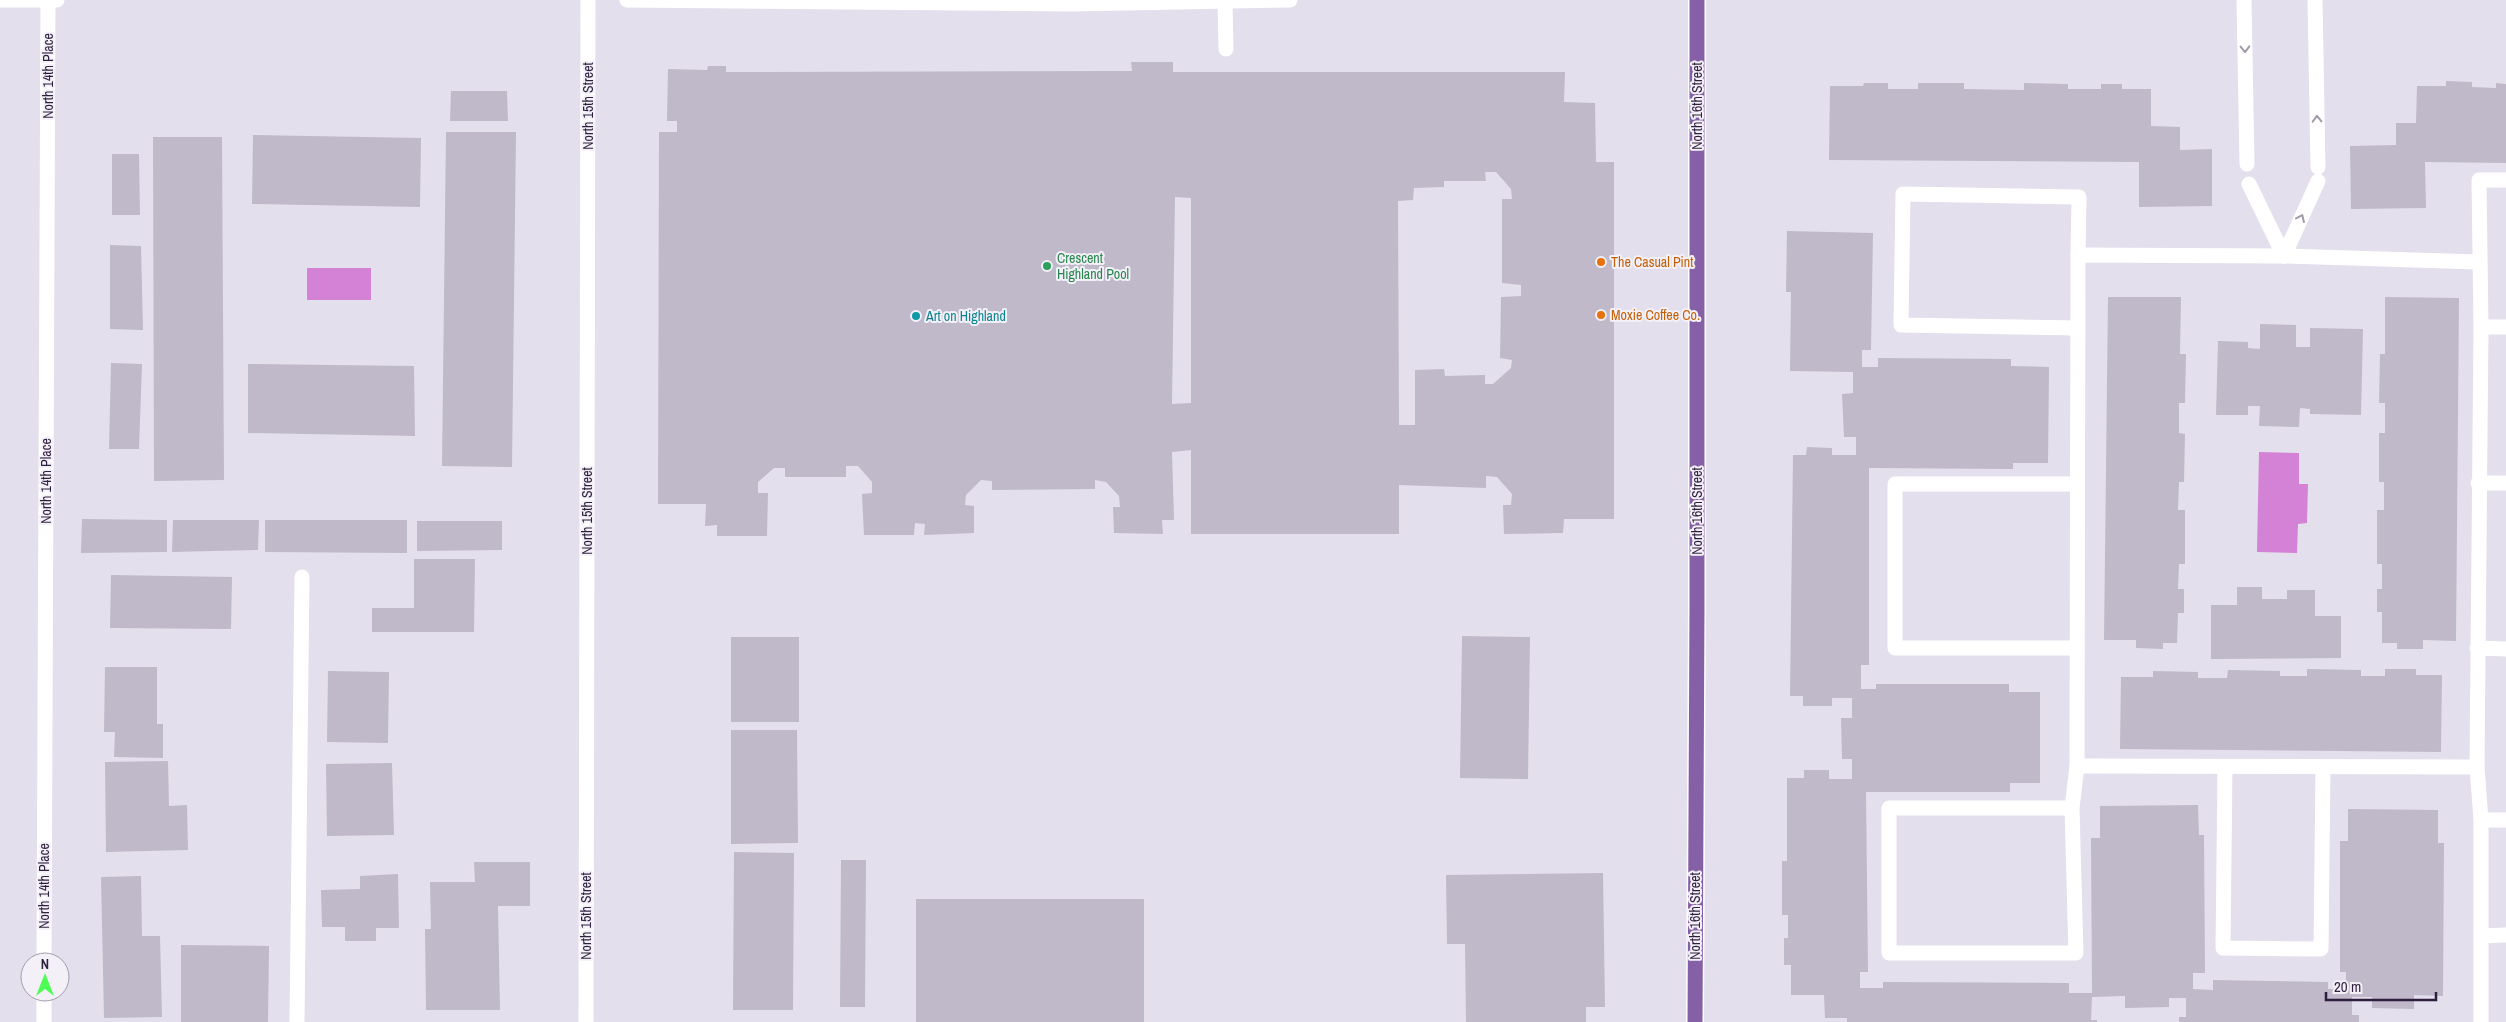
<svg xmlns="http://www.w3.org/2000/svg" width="2506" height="1022" viewBox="0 0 2506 1022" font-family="'Archivo Narrow',sans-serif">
<rect width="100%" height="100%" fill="#e4dfec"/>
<!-- water -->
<g fill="#d382d6">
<rect x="307" y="268" width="64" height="32"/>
<path d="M 2259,452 L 2299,453 L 2299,484 L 2308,484 L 2307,523 L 2298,524 L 2297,553 L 2257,552 Z"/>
</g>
<!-- building -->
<g fill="#bfb9ca" fill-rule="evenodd">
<path d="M 1131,62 L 1173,62 L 1173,72 L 1565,72 L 1564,102 L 1595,103 L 1596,162 L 1614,162 L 1614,519 L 1564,519 L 1563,533 L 1504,534 L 1503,505 L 1511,505 L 1512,494 L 1497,477 L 1486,476 L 1486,488 L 1399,485 L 1399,534 L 1191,534 L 1191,450 L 1172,452 L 1174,520 L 1162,520 L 1163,534 L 1114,533 L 1113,507 L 1120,507 L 1119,496 L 1106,482 L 1095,480 L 1095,489 L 992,490 L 992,481 L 981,480 L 966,495 L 965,505 L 974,506 L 974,533 L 924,535 L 925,524 L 915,523 L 914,535 L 864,535 L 862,494 L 872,493 L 872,482 L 858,466 L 846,466 L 846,477 L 785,477 L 785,468 L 774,468 L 758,482 L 758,493 L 768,493 L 767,536 L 717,536 L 717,525 L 705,526 L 706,504 L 658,504 L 659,132 L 677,132 L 677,121 L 667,121 L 668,69 L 707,70 L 708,66 L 726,66 L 726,72 L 1132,71 ZM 1485,172 L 1496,172 L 1511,189 L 1512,199 L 1502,199 L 1502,283 L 1521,285 L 1521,296 L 1501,297 L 1500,358 L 1512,360 L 1511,368 L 1493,384 L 1485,384 L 1485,375 L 1445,376 L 1444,369 L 1415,370 L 1415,425 L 1399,425 L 1398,201 L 1413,200 L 1414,188 L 1444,187 L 1444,181 L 1486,181 ZM 1175,197 L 1191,198 L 1191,403 L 1172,404 Z"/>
<path d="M 2446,81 L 2472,82 L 2472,87 L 2496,88 L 2496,83 L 2506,84 L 2506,163 L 2425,162 L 2426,208 L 2351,209 L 2350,146 L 2396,145 L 2396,123 L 2416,123 L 2417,86 L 2446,86 Z"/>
<path d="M 1864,83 L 1888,83 L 1888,89 L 1918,89 L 1918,83 L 1964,83 L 1964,89 L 2024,90 L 2024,83 L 2068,84 L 2068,89 L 2101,89 L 2101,84 L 2122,84 L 2122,89 L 2151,89 L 2151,126 L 2180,127 L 2180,150 L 2212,149 L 2212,206 L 2139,207 L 2139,162 L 1829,160 L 1830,86 L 1863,86 Z"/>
<path d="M 451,91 L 507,91 L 508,121 L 450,121 Z"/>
<path d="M 446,132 L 516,132 L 512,467 L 442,466 Z"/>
<path d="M 253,135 L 421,138 L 420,207 L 252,204 Z"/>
<path d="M 153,137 L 222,137 L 224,480 L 154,481 Z"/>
<path d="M 112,154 L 139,154 L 140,215 L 112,215 Z"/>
<path d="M 1787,231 L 1873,233 L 1871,350 L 1862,350 L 1862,367 L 1878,367 L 1878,358 L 2011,359 L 2011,366 L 2049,367 L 2048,463 L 2013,463 L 2013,469 L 1869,468 L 1869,665 L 1861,665 L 1861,689 L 1876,689 L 1876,684 L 2009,684 L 2009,692 L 2040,692 L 2040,783 L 2010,783 L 2010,792 L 1866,792 L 1868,972 L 1860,972 L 1860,988 L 1883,988 L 1883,982 L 2069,983 L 2069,993 L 2092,993 L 2091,838 L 2100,838 L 2100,806 L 2198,805 L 2199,835 L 2204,835 L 2205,973 L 2193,973 L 2193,989 L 2213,990 L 2213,980 L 2328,982 L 2328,989 L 2346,989 L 2346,972 L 2340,972 L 2340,841 L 2348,841 L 2348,809 L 2438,810 L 2438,843 L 2444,843 L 2443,996 L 2414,995 L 2414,1009 L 2372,1008 L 2372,997 L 2352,997 L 2352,1015 L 2359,1015 L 2359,1022 L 2179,1022 L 2179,1017 L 2186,1017 L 2186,998 L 2169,998 L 2169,1007 L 2125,1008 L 2125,996 L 2092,997 L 2091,1020 L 2097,1020 L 2097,1022 L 1847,1022 L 1847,1018 L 1825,1018 L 1824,995 L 1791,995 L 1791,965 L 1784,965 L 1784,938 L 1788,938 L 1788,915 L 1782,915 L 1782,861 L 1787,861 L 1787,778 L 1804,778 L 1804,770 L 1829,770 L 1829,779 L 1852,779 L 1852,759 L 1842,759 L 1841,718 L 1852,718 L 1852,698 L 1832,698 L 1832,706 L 1803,706 L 1803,696 L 1790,696 L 1793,455 L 1806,455 L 1807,447 L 1832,448 L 1832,455 L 1856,455 L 1856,437 L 1844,437 L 1842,394 L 1853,393 L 1853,372 L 1790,371 L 1791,292 L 1786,292 Z"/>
<path d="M 110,245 L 141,246 L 143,330 L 110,329 Z"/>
<path d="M 2108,297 L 2181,297 L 2180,354 L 2186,354 L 2185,403 L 2179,403 L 2179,433 L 2185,434 L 2184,482 L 2179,482 L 2178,510 L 2185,510 L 2185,564 L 2179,564 L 2178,589 L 2184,589 L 2184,613 L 2178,613 L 2177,643 L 2163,643 L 2163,649 L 2136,648 L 2136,640 L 2104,640 Z"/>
<path d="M 2385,297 L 2459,298 L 2456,641 L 2423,640 L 2423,649 L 2397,649 L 2397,643 L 2382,643 L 2382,612 L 2377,612 L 2377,589 L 2382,589 L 2382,564 L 2377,564 L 2377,510 L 2384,510 L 2384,482 L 2379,482 L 2379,433 L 2385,433 L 2385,403 L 2379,403 L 2380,354 L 2385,354 Z"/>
<path d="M 2260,324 L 2296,325 L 2296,347 L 2310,347 L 2310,328 L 2363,329 L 2361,415 L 2310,414 L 2310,409 L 2300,408 L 2299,427 L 2259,426 L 2260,406 L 2248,406 L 2248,415 L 2216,415 L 2218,341 L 2248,342 L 2248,348 L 2260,349 Z"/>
<path d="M 111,363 L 142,364 L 139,449 L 109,449 Z"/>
<path d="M 248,364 L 414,366 L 415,436 L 248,433 Z"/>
<path d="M 82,519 L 167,520 L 167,552 L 81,553 Z"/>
<path d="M 173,520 L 259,520 L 258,550 L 172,552 Z"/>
<path d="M 265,520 L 407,520 L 407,553 L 265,552 Z"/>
<path d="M 417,521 L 502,521 L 502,550 L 417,551 Z"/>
<path d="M 414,559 L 475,559 L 474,632 L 372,632 L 372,608 L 414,608 Z"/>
<path d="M 111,575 L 232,577 L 231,629 L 110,628 Z"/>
<path d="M 2237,587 L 2262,587 L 2262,599 L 2287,599 L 2287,590 L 2315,590 L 2315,616 L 2341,616 L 2341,658 L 2211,659 L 2211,605 L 2237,605 Z"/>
<path d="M 1462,636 L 1530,637 L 1528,779 L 1460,778 Z"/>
<rect x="731" y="637" width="68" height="85"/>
<path d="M 105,667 L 157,667 L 157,724 L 163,724 L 163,758 L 114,757 L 115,732 L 104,732 Z"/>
<path d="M 2307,669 L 2361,670 L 2361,676 L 2385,676 L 2385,669 L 2416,669 L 2416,675 L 2442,675 L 2441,752 L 2120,749 L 2121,677 L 2153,677 L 2153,671 L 2198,672 L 2198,678 L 2227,678 L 2228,670 L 2280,671 L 2280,676 L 2307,676 Z"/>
<path d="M 328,671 L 389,672 L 388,743 L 327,742 Z"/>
<path d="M 731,730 L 797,730 L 798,843 L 731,844 Z"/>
<path d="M 168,761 L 169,806 L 187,805 L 188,850 L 106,852 L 105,762 Z"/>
<path d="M 392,763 L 394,835 L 327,836 L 326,764 Z"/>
<path d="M 734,852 L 794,853 L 793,1010 L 733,1010 Z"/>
<path d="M 841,860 L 866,860 L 865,1007 L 840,1007 Z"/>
<path d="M 474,862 L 530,862 L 530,906 L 498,906 L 500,1010 L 426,1010 L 425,929 L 431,929 L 430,882 L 475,882 Z"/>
<path d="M 1603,873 L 1605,1007 L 1586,1007 L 1586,1022 L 1466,1022 L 1465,944 L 1447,944 L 1446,875 Z"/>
<path d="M 398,874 L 399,928 L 376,928 L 376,941 L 345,941 L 345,927 L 322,927 L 321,890 L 360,889 L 360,876 Z"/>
<path d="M 141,876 L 142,936 L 160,936 L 162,1017 L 104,1018 L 101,877 Z"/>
<rect x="916" y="899" width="228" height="123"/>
<path d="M 181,945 L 269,946 L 268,1022 L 181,1022 Z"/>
</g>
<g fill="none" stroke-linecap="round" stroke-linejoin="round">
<!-- major casing -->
<g stroke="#fff" stroke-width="18">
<path id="major" d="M 1695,1022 L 1697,607 L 1697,0"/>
</g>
<!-- minor -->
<g stroke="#fff" stroke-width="15">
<path d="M 0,0 L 57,0"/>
<path d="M 627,0 L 1073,4 L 1290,0"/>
<path d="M 2244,0 L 2247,164"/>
<path d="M 2315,0 L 2318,167"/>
<path d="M 1225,2 L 1226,49"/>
<path d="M 2249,184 L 2284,256"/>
<path d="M 2078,255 L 2079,197 L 1903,194 L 1901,325 L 2078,328"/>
<path d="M 2284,256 L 2318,181"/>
<path d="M 2481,327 L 2506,327"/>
<path d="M 2478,483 L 2506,483"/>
<path d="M 2077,484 L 1895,484 L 1895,648 L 2077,648"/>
<path d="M 2477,648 L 2506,649"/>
<path d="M 2077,766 L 2477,767 L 2481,327 L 2479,180 L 2506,180"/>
<path d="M 2225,767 L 2223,948 L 2321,949 L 2323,767"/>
<path d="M 2477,767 L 2481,820 L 2481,1022"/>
<path d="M 2072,808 L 1889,808 L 1889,953 L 2076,953 L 2072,808 L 2077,766 L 2078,255 L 2284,256 L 2479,262"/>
<path d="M 2481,820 L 2506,820"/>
<path d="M 2481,936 L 2506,935"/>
<path d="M 44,962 L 48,0"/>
<path d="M 44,1022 L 44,992"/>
<path d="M 297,1022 L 302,577"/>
<path d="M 586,1022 L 588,0"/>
</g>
<!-- major -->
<use href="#major" stroke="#8660a6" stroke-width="15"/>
</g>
<!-- one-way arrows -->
<defs><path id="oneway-chevron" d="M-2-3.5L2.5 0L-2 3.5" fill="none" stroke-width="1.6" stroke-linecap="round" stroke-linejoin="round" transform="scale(1.25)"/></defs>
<g stroke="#a19aa8">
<use href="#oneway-chevron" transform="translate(2245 49) rotate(89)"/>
<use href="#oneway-chevron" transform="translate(2317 119) rotate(-91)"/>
<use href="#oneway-chevron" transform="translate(2301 218) rotate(-65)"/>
</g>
<!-- markers -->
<g fill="#e8710a" stroke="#f3f0f8" stroke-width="2">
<circle cx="1601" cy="262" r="5"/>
<circle cx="1601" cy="315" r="5"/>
</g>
<circle fill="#2e9e5b" stroke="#f3f0f8" stroke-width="2" cx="1047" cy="266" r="5"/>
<circle fill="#0f9aa8" stroke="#f3f0f8" stroke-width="2" cx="916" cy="316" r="5"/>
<g text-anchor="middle" stroke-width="4" stroke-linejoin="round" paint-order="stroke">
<!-- street labels -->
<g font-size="14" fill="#2f1f3e" stroke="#f3f0f8">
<text transform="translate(48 76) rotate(-90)" y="5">North 14th Place</text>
<text transform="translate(588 106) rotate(-90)" y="5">North 15th Street</text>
<text transform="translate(1697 106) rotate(-90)" y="5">North 16th Street</text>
<text transform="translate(46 481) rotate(-90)" y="5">North 14th Place</text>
<text transform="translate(587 511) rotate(-90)" y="5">North 15th Street</text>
<text transform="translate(1697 511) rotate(-90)" y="5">North 16th Street</text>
<text transform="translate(44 886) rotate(-90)" y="5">North 14th Place</text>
<text transform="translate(586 916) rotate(-90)" y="5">North 15th Street</text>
<text transform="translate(1695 916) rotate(-90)" y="5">North 16th Street</text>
</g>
<!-- leisure labels -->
<g font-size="14" fill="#27864d" stroke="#f3f0f8" text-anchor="start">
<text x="1057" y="263">Crescent<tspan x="1057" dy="16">Highland Pool</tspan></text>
</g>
<!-- food labels -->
<g font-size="14" fill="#c56008" stroke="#f3f0f8" text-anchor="start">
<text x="1611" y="267">The Casual Pint</text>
<text x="1611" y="320">Moxie Coffee Co.</text>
</g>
<!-- culture labels -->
<g font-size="14" fill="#0d838f" stroke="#f3f0f8" text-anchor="start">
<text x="926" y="321">Art on Highland</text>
</g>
</g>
<!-- north arrow -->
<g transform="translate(45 977)"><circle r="24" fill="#f3f0f8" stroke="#a59cae"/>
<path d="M0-4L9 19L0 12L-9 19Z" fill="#4cfe54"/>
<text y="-8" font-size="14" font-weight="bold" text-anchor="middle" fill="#2f1f3e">N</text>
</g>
<!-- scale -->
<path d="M2326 992v8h110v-8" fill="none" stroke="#2f1f3e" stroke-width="2.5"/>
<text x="2334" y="992" font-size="15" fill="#2f1f3e" stroke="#f3f0f8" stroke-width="4" paint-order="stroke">20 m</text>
</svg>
